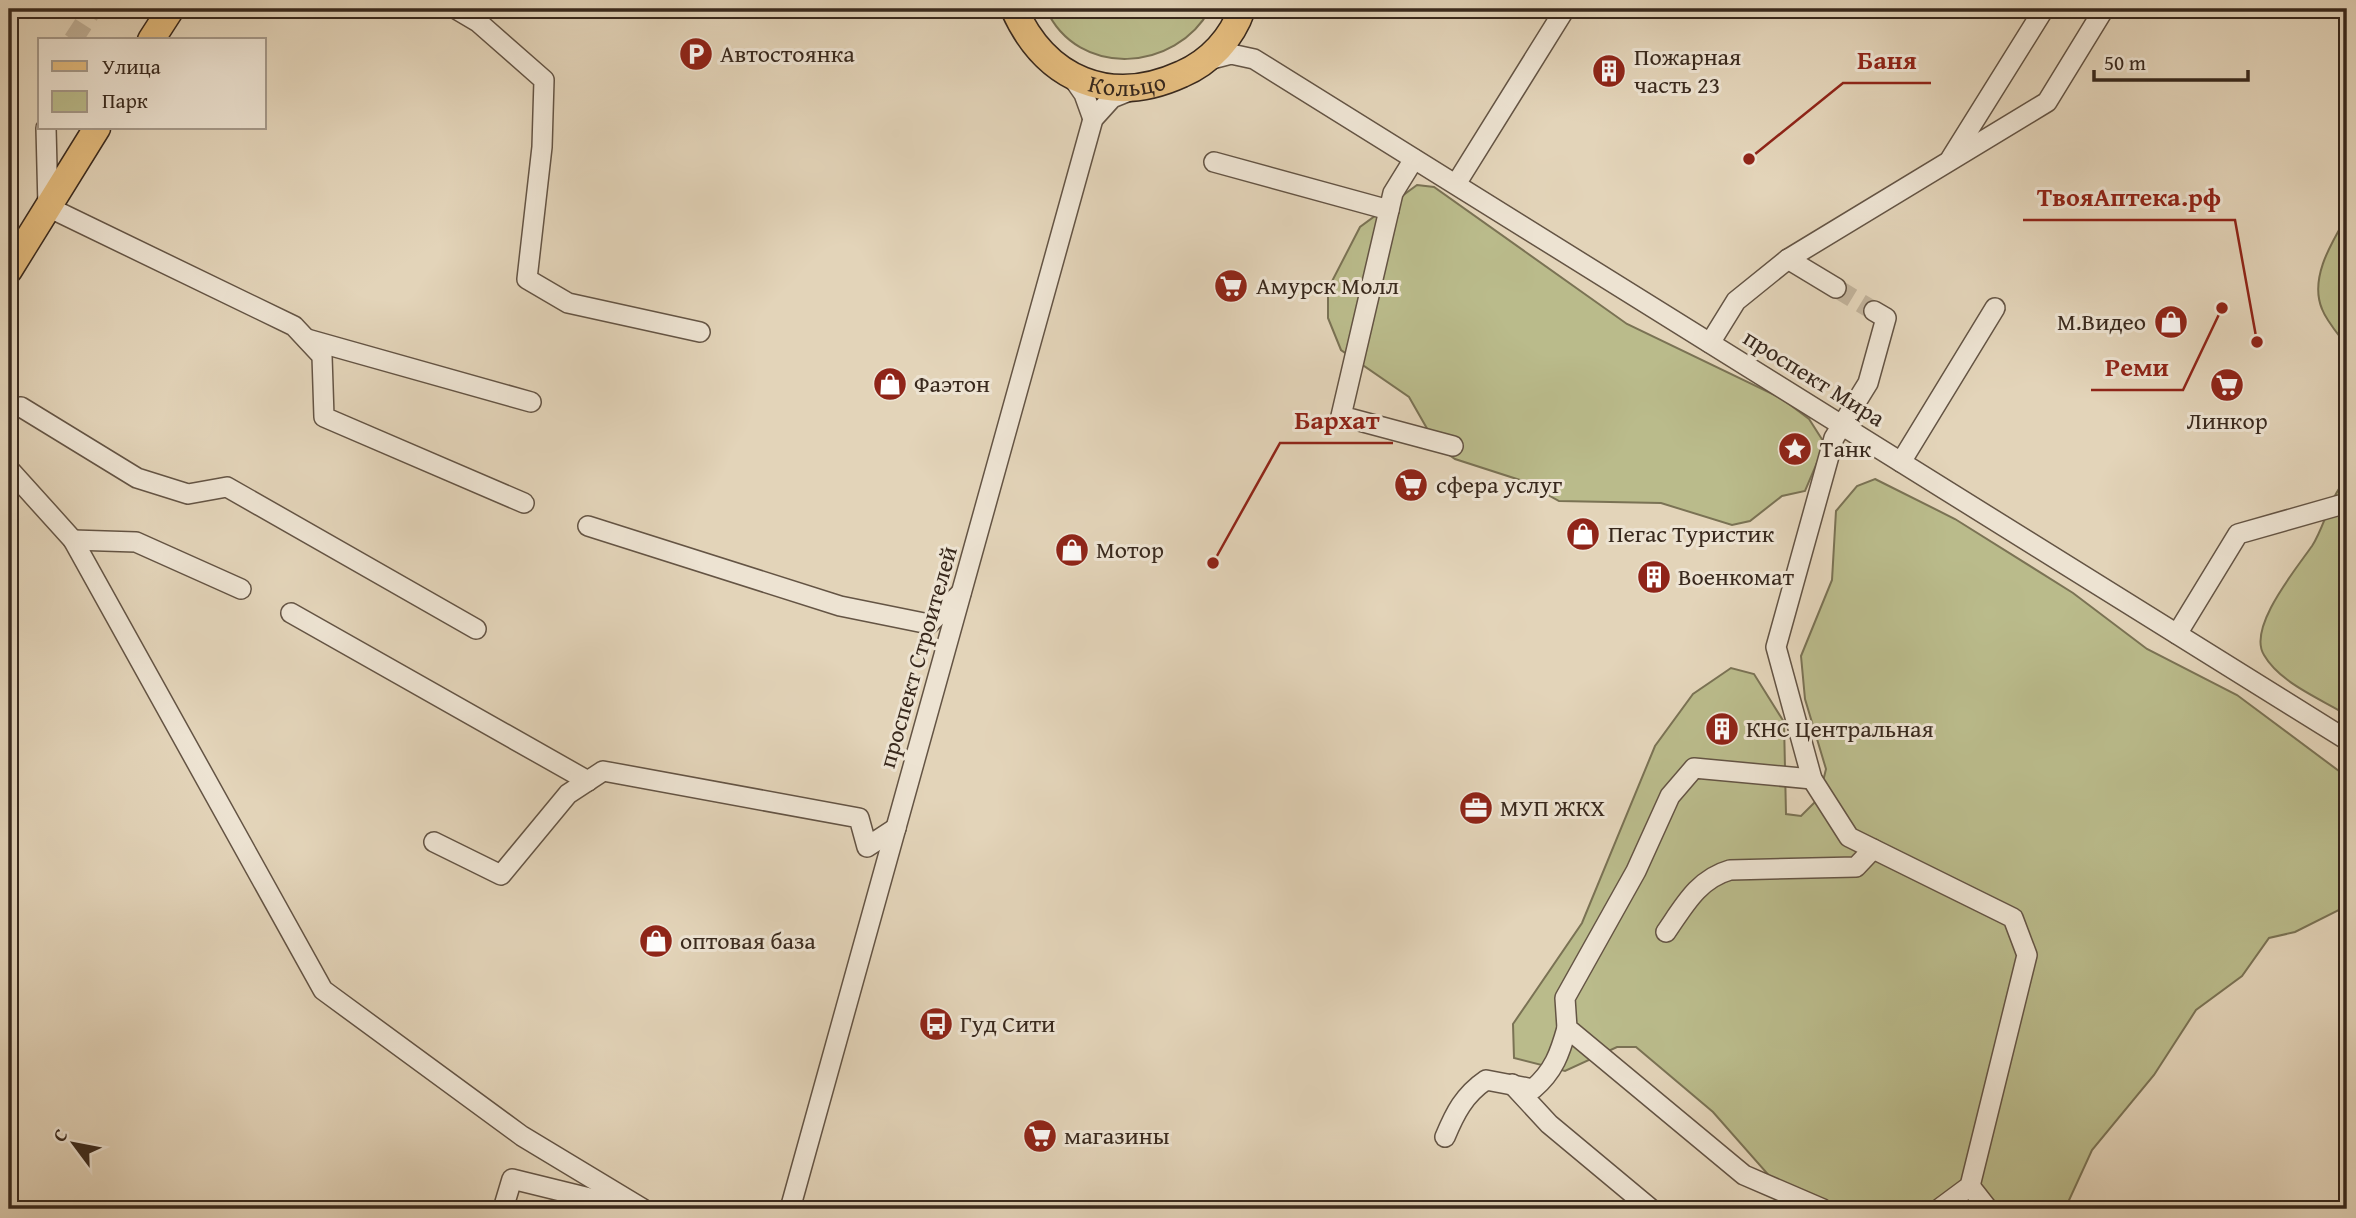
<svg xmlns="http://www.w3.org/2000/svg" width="2356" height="1218" viewBox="0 0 2356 1218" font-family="'Gentium Book Plus',serif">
<rect width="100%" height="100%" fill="#e3d4b9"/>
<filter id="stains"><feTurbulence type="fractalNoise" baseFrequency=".00286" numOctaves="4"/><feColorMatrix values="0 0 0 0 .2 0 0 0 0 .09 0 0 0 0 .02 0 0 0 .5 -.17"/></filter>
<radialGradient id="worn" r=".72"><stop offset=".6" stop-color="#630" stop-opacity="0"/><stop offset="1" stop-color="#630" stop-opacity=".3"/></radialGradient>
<!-- green -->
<g fill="#babb8b" stroke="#7a7254" stroke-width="2">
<path d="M 1046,9 L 1210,9 C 1176,72 1078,79 1046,9 Z"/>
<path d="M 1417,185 L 1434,187 L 1627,324 L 1781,398 L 1809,419 L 1825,444 L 1805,491 L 1782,496 L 1750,521 L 1732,525 L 1661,503 L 1559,501 L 1523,481 L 1455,459 L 1437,446 L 1409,397 L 1341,350 L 1328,318 L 1328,289 L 1360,227 Z"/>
<path d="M 2347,216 L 2347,346 C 2339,335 2327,322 2322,309 C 2309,278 2332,242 2347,216 Z"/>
<path d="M 1875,479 L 1955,519 L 2073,593 L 2147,649 L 2237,695 L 2347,777 L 2347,906 L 2295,932 L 2269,938 L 2242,976 L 2196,1010 L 2154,1075 L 2092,1150 L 2065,1209 L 1804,1209 L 1795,1205 L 1713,1112 L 1636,1047 L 1617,1047 L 1565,1071 L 1514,1058 L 1513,1024 L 1582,923 L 1655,746 L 1693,694 L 1731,668 L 1754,674 L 1784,722 L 1786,814 L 1801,816 L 1819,798 L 1826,769 L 1805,699 L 1801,656 L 1832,580 L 1836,511 L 1857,486 Z"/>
<path d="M 2347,479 L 2347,715 C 2321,699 2280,683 2264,655 C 2247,628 2296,569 2312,546 C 2325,526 2330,495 2347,479 Z"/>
</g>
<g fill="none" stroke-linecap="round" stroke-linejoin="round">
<!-- minor-tunnel -->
<g stroke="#c1b29a" stroke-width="19" stroke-dasharray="19 10" stroke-linecap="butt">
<path d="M 73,40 L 93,9"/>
<path d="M 1836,288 L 1874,311"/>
</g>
<!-- minor casing -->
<g stroke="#645444" stroke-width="22">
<g id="minor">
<path d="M 456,9 L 478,22 L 544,80 L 542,147 L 527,279 L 568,303 L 700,332"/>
<path d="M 1208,60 L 1231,54 L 1254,59 L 2347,740"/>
<path d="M 1070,74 L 1084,94 L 1093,119"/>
<path d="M 46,128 L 48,207 L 294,326 L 322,356 L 324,417 L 524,503"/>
<path d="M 1951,158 L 2044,9"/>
<path d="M 1414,159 L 1393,193 L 1341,416 L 1453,446"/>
<path d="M 1214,162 L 1389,210"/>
<path d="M 1456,184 L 1565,9"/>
<path d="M 1788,259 L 1836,288"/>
<path d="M 1874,311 L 1886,318 L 1868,383 L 1834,438 L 1776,647 L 1812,779 L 1849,837 L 2013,918 L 2027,955 L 1970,1186 L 1939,1209"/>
<path d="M 307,339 L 531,402"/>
<path d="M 1710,343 L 1736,301 L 1788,259 L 2047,102 L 2104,9"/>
<path d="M 9,408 L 21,407 L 137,478 L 188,494 L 227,487 L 476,629"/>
<path d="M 1901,462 L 1995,308"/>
<path d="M 9,469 L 73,540 L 323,990 L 522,1136 L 643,1209"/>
<path d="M 588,526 L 840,606 L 929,624 L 961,593"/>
<path d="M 73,540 L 136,542 L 241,589"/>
<path d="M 291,613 L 588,781"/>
<path d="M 2177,634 L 2238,534 L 2347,503"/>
<path d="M 1812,779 L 1694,768 L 1670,796 L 1636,871 L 1565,998 L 1567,1028 L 1744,1175 L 1823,1209"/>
<path d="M 434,842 L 501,875 L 568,794 L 603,771 L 859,818 L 867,847 L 896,828"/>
<path d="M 1666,932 C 1684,906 1698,879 1730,870 L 1856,867 L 1873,849"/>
<path d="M 1512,1084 L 1549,1124 L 1651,1209"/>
<path d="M 1445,1137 C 1455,1113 1464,1095 1486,1080 L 1533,1089 C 1554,1071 1560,1053 1567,1028"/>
<path d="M 1970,1186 L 1988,1209"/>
<path d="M 503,1209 L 512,1179 L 630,1208"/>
<path d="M 790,1209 L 1093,119 L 1112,98 L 1132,90"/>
</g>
</g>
<!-- major casing -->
<g stroke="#39291d" stroke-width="29">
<g id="major">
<path id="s1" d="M 1014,9 C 1046,80 1110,107 1182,74 C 1210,62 1232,38 1242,9"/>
<path d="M 151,40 L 171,9"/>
<path d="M 9,270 L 97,128"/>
</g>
</g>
<!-- minor -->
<use href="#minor" stroke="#ede3d2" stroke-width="19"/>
<!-- major -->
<use href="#major" stroke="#e2ba7c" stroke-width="26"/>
</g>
<!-- icons -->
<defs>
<g id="parking-disc" transform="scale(1.75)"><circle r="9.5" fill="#8f2418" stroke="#ede3d2"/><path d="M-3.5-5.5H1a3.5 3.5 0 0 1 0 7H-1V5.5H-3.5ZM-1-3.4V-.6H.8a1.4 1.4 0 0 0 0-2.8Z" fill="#fff"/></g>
<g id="building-disc" transform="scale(1.75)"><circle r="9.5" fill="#8f2418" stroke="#ede3d2"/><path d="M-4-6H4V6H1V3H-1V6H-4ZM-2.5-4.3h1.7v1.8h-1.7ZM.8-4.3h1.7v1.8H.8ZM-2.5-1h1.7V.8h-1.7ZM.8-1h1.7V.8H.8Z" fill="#fff"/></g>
<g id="supermarket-disc" transform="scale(1.75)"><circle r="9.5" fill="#8f2418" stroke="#ede3d2"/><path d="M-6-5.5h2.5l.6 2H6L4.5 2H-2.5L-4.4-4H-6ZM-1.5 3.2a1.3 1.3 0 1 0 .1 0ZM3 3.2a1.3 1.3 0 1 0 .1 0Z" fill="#fff"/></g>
<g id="shop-disc" transform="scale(1.75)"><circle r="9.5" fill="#8f2418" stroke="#ede3d2"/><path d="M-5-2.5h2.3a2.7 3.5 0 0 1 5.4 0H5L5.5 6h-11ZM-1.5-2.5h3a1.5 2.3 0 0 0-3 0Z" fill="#fff"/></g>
<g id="sight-disc" transform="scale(1.75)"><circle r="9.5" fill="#8f2418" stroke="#ede3d2"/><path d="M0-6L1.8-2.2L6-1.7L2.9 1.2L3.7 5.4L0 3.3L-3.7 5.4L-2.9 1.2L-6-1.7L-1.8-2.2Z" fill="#fff"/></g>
<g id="office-disc" transform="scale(1.75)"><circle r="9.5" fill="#8f2418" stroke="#ede3d2"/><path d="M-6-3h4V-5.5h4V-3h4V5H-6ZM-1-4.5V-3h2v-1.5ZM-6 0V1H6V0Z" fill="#fff"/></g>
<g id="bus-disc" transform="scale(1.75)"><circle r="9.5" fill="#8f2418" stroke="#ede3d2"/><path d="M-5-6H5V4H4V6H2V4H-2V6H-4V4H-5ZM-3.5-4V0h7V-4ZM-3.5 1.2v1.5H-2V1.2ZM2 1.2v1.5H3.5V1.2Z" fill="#fff"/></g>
</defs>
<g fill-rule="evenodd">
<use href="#parking-disc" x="696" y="54"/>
<use href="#building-disc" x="1609" y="71"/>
<use href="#supermarket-disc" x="1231" y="286"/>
<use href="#shop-disc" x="2171" y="322"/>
<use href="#shop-disc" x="890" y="384"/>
<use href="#supermarket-disc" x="2227" y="385"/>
<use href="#sight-disc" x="1795" y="449"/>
<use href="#supermarket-disc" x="1411" y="485"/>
<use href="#shop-disc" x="1583" y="534"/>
<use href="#shop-disc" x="1072" y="550"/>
<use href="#building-disc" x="1654" y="577"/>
<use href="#building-disc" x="1722" y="729"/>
<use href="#office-disc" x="1476" y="808"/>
<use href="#shop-disc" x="656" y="941"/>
<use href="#bus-disc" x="936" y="1024"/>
<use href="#supermarket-disc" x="1040" y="1136"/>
</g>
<g text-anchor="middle" stroke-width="6" stroke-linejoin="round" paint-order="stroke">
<!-- poi labels -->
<g font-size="24" fill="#39291d" stroke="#ede3d2" text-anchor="start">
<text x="720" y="62">Автостоянка</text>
<text x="1634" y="65">Пожарная<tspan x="1634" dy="28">часть 23</tspan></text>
<text x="1256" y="294">Амурск Молл</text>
<text x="2146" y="330" text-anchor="end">М.Видео</text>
<text x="914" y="392">Фаэтон</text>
<text x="2227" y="429" text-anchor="middle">Линкор</text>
<text x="1820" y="457">Танк</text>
<text x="1436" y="493">сфера услуг</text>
<text x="1608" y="542">Пегас Туристик</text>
<text x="1096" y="558">Мотор</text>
<text x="1678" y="585">Военкомат</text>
<text x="1746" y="737">КНС Центральная</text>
<text x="1500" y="816">МУП ЖКХ</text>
<text x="680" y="949">оптовая база</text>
<text x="960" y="1032">Гуд Сити</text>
<text x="1064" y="1144">магазины</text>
</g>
<!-- street labels -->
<g font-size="24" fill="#39291d" stroke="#ede3d2">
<text dy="8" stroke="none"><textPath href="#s1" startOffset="147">Кольцо</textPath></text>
<text transform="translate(1814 378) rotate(32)" y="8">проспект Мира</text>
<text transform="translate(918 657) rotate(-74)" y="8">проспект Строителей</text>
</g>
</g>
<!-- callouts -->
<path fill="none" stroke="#8f2418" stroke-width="2.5" d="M1749 159L1843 83H1931M2257 342L2235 220H2023M2222 308L2183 390H2091M1213 563L1280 443H1393"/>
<g fill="#8f2418" stroke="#ede3d2" stroke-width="2.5">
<circle cx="1749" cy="159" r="7"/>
<circle cx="2257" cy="342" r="7"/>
<circle cx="2222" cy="308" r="7"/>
<circle cx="1213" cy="563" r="7"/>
</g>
<g font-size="26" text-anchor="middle" font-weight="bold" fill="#8f2418" stroke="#ede3d2" stroke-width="6" stroke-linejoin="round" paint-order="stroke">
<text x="1887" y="69">Баня</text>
<text x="2129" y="206">ТвояАптека.рф</text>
<text x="2137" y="376">Реми</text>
<text x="1337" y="429">Бархат</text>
</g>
<!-- margin -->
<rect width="2356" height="1218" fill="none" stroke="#e3d4b9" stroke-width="35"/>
<rect x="10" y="10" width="2335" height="1197" fill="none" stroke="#39291d" stroke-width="3.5"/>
<rect x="18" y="18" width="2321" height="1183" fill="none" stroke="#39291d" stroke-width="2"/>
<!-- legend -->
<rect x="38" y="38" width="228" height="91" fill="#ede3d2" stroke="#a5998a" stroke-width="2"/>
<rect x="52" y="61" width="35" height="10" fill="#e2ba7c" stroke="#a5998a" stroke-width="2"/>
<text x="102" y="74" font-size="21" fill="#39291d">Улица</text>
<rect x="52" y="91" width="35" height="21" fill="#babb8b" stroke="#a5998a" stroke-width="2"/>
<text x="102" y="108" font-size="21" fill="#39291d">Парк</text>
<!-- north arrow -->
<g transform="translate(74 1144) rotate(302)" stroke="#ede3d2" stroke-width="5" paint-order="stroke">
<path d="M0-5L12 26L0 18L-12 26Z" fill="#39291d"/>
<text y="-10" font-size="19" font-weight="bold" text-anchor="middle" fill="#39291d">С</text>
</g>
<!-- scale -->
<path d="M2094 70v10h154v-10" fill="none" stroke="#39291d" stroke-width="3.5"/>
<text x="2104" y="70" font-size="21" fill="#39291d" stroke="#ede3d2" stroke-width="5" paint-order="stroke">50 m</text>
<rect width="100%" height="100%" filter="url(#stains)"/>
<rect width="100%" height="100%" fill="url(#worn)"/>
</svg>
